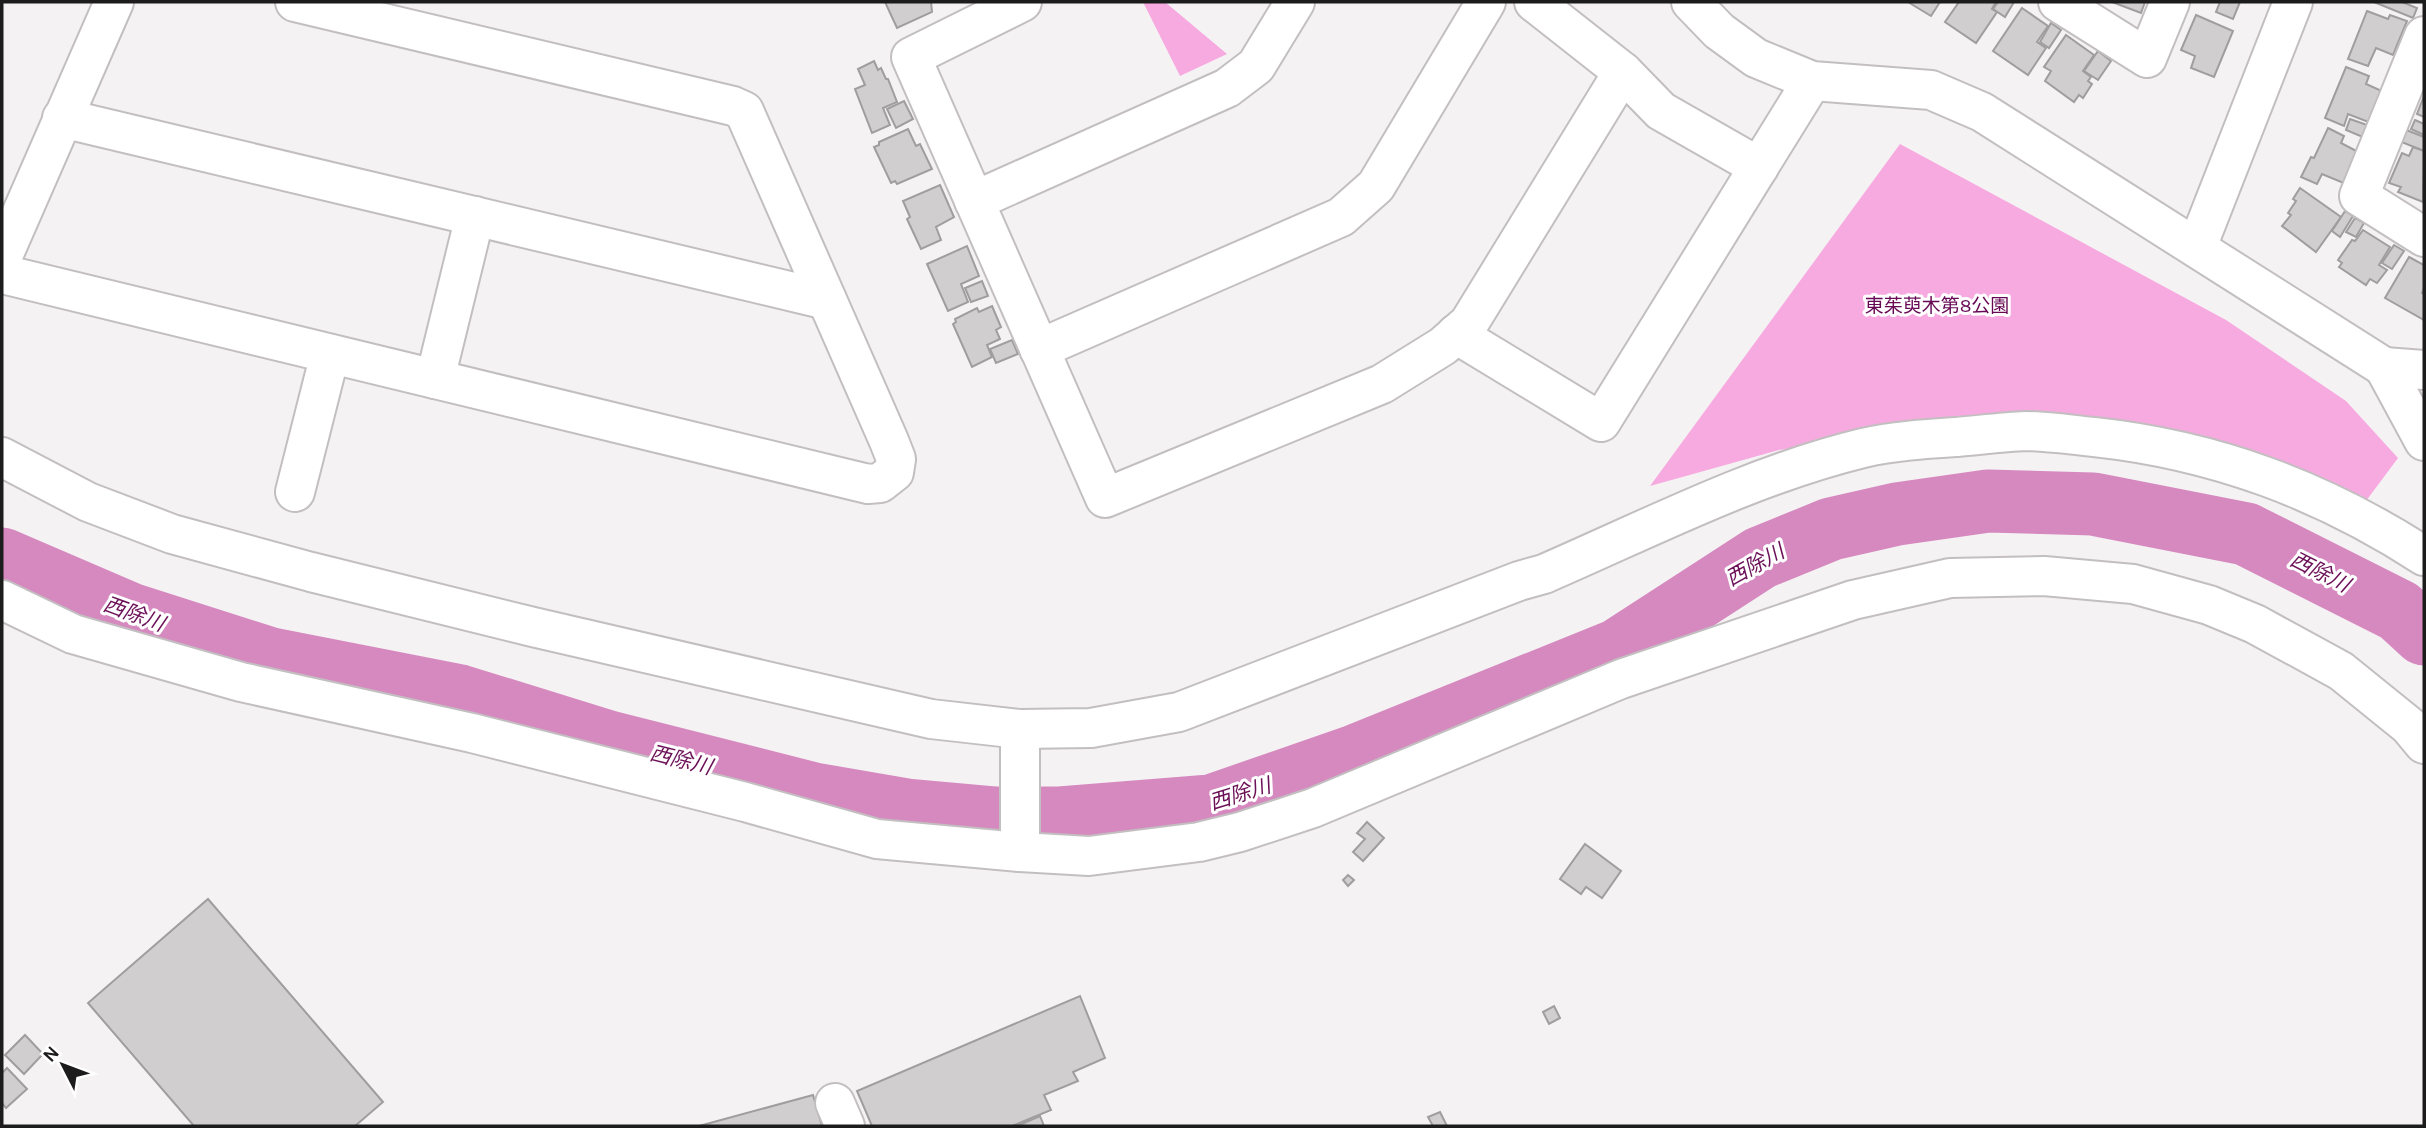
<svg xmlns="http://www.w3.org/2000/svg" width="2426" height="1128" viewBox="0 0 2426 1128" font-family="Karla,'Noto Sans JP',sans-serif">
<rect width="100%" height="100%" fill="#f5f2f4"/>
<!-- green -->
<g fill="#f7aae0">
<path d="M 1143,2 L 1165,2 L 1227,54 L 1180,76 Z"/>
<path d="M 1900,144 L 2226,320 L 2346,401 L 2398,458 L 2366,501 L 2205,436 L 2042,417 L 1779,450 L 1650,486 Z"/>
</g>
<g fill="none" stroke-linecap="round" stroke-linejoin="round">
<!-- river -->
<path stroke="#d589bf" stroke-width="63" d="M 2,559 L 130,614 L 271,659 L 460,696 L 609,742 L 814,794 L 907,810 L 996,818 L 1060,818 L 1211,806 L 1355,756 L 1618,650 L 1760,558 L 1831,529 L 1897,514 L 1988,501 L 2093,504 L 2246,534 L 2399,611 L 2424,634"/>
</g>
<!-- building -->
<g fill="#d1ced0" stroke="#a09d9f" stroke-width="2">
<path d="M 885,2 L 931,2 L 932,12 L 897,28 Z"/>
<path d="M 1908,2 L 1940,2 L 1931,16 Z"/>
<path d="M 1959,2 L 1996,2 L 1992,9 L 1997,12 L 1976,43 L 1945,22 Z"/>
<path d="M 1998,2 L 2014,2 L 2005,17 L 1993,9 Z"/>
<path d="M 2112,2 L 2145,2 L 2141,13 Z"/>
<path d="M 2220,2 L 2240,2 L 2233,19 L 2216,12 Z"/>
<path d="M 2374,2 L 2402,2 L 2417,8 L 2413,18 Z"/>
<path d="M 2022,8 L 2048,26 L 2037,42 L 2046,48 L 2028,75 L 1993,51 Z"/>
<path d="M 2367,11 L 2388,19 L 2390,15 L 2407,21 L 2393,55 L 2376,48 L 2368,66 L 2348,59 Z"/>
<path d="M 2196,15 L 2233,31 L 2214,77 L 2191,68 L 2195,56 L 2181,50 Z"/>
<path d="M 2051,23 L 2061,30 L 2049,48 L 2040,42 Z"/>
<path d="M 2066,35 L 2094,55 L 2083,71 L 2091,77 L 2088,81 L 2092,84 L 2083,98 L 2079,95 L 2074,102 L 2045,81 L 2051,71 L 2044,67 Z"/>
<path d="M 2098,51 L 2111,61 L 2098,80 L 2084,71 Z"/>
<path d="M 874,61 L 878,70 L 881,68 L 886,79 L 888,79 L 897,102 L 883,108 L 890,125 L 872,133 L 855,89 L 865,85 L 858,69 Z"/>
<path d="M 2346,67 L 2369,76 L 2366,84 L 2384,92 L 2371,123 L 2348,114 L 2344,126 L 2325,118 Z"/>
<path d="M 2424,96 L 2424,117 L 2417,114 Z"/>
<path d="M 904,101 L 913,119 L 896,128 L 887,109 Z"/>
<path d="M 2350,119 L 2370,126 L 2365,138 L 2346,130 Z"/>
<path d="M 2415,120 L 2424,124 L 2424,135 L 2411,129 Z"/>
<path d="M 2328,128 L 2344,136 L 2341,143 L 2362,154 L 2346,184 L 2322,174 L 2317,184 L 2301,177 L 2311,157 L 2314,158 Z"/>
<path d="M 908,129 L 916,146 L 920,144 L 932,169 L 897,184 L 895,181 L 891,183 L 874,147 L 879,145 L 879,142 Z"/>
<path d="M 2404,129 L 2424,137 L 2424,151 L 2399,141 Z"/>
<path d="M 2413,147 L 2424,151 L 2423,202 L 2398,192 L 2401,187 L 2389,183 L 2402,153 L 2409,156 Z"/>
<path d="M 940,185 L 954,217 L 936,227 L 941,240 L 921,249 L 907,219 L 910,217 L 903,201 Z"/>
<path d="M 2300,188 L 2341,217 L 2316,252 L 2282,226 L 2291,215 L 2288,213 L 2296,201 L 2293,199 Z"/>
<path d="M 2345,211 L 2353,216 L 2340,237 L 2332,231 Z"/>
<path d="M 2355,218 L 2364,223 L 2356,237 L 2346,232 Z"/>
<path d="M 2363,230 L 2390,247 L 2379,265 L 2387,270 L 2377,283 L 2370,279 L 2366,285 L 2339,267 L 2342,263 L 2338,260 L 2352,240 L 2355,241 Z"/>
<path d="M 2394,245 L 2404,251 L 2392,269 L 2382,263 Z"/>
<path d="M 967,246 L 979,276 L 961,284 L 968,302 L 948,311 L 927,264 Z"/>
<path d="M 2409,257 L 2424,265 L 2424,288 L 2422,293 L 2424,294 L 2424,320 L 2385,298 Z"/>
<path d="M 982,281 L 988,296 L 971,302 L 965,288 Z"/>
<path d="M 992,306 L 1001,327 L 996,330 L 1000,339 L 987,345 L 992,357 L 972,367 L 953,324 L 956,322 L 955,319 L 977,308 L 979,312 Z"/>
<path d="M 1012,340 L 1018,354 L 996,363 L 990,349 Z"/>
<path d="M 1367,822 L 1384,838 L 1363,861 L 1353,852 L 1365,839 L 1357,833 Z"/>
<path d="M 1585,844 L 1621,871 L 1602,898 L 1586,887 L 1581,894 L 1560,879 Z"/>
<path d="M 1348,875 L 1354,880 L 1348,886 L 1343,880 Z"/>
<path d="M 208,899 L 383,1102 L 355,1126 L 194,1126 L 88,1003 Z"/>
<path d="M 1080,996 L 1105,1058 L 1073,1072 L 1078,1081 L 1044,1095 L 1051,1110 L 1012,1126 L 872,1126 L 857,1091 Z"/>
<path d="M 1554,1006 L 1560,1018 L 1549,1024 L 1543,1012 Z"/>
<path d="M 25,1035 L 43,1054 L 24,1074 L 5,1055 Z"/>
<path d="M 7,1068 L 27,1089 L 6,1108 L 2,1103 L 2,1073 Z"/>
<path d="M 813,1095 L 822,1126 L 699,1126 Z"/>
<path d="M 1440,1112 L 1447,1126 L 1433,1126 L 1428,1117 Z"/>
<path d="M 1040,1116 L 1044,1126 L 1017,1126 Z"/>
</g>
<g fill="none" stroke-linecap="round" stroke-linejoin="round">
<!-- minor casing -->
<g stroke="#c3bfc1" stroke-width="42">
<g id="minor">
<path d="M 1022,2 L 911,57 L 1105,498 L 1382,384 L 1443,346 L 1469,323 L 1623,72"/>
<path d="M 1534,2 L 1623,72 L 1661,111 L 1759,167"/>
<path d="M 2058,2 L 2147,58 L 2170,2"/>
<path d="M 2424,36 L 2359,196 L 2424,237"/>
<path d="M 62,118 L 827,300"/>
<path d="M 974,201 L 1227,88 L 1256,66 L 1295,2"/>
<path d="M 2,258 L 114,2"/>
<path d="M 2,274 L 868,484 L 880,483 L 894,472 L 896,459 L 889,441 L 744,111 L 733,106 L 295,2"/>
<path d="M 1456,334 L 1601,422 L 1812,81"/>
<path d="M 1039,349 L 1341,217 L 1376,186 L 1486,2"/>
<path d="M 2384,367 L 2424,441"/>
<path d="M 2384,367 L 2424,370"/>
<path d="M 435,379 L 475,216"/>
<path d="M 2,457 L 88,502 L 172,534 L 311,572 L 533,627 L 931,719 L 1020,729 L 1091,728 L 1179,712 L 1519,581 L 1544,574 C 1648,529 1752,475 1863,448 C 1894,441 1926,439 1957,437 C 1980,435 2003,432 2026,431 C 2048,431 2072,435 2094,437 C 2215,450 2322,490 2424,556"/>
<path d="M 295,492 L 330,354"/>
<path d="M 2,600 L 73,634 L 241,682 L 472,733 L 745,802 L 877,839 L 1020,852 L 1089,856 L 1199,842 L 1240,832 L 1313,808 L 1621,679 L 1853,600 L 1950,578 L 2044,576 L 2133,584 L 2209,605 L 2255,624 L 2341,671 L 2409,726 L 2424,744"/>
<path d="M 1020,852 L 1020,729"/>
<path d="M 835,1103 L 845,1126"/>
</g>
</g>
<!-- tertiary casing -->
<g stroke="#c3bfc1" stroke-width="42">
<g id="tertiary">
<path d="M 1691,2 L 1719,31 L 1756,58 L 1812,81 L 1931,90 L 1982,112 L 2384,367"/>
<path d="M 2197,247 L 2293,2"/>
</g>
</g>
<!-- minor -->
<use href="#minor" stroke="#fff" stroke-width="38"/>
<!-- tertiary -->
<use href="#tertiary" stroke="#fff" stroke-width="38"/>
</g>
<g text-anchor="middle" stroke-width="6" stroke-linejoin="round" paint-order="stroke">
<!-- park labels -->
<g font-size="19" fill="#660854" stroke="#fff">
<text x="1937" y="312">東茱萸木第8公園</text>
</g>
<!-- water labels -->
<g font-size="21" font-style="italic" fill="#6c1058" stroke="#fff">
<text transform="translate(1755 565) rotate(-29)" y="7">西除川</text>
<text transform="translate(2320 572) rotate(27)" y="7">西除川</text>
<text transform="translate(134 614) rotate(20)" y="7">西除川</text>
<text transform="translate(681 760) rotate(14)" y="7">西除川</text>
<text transform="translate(1240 794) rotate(-17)" y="7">西除川</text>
</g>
</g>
<!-- border -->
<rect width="2426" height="1128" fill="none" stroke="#1d1c1c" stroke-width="7"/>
<!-- north arrow -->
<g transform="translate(63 1065) rotate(312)" stroke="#ffffff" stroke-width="5" paint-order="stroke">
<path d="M0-5L12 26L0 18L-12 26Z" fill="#1d1c1c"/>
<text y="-10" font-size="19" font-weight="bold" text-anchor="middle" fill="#1d1c1c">N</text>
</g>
</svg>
